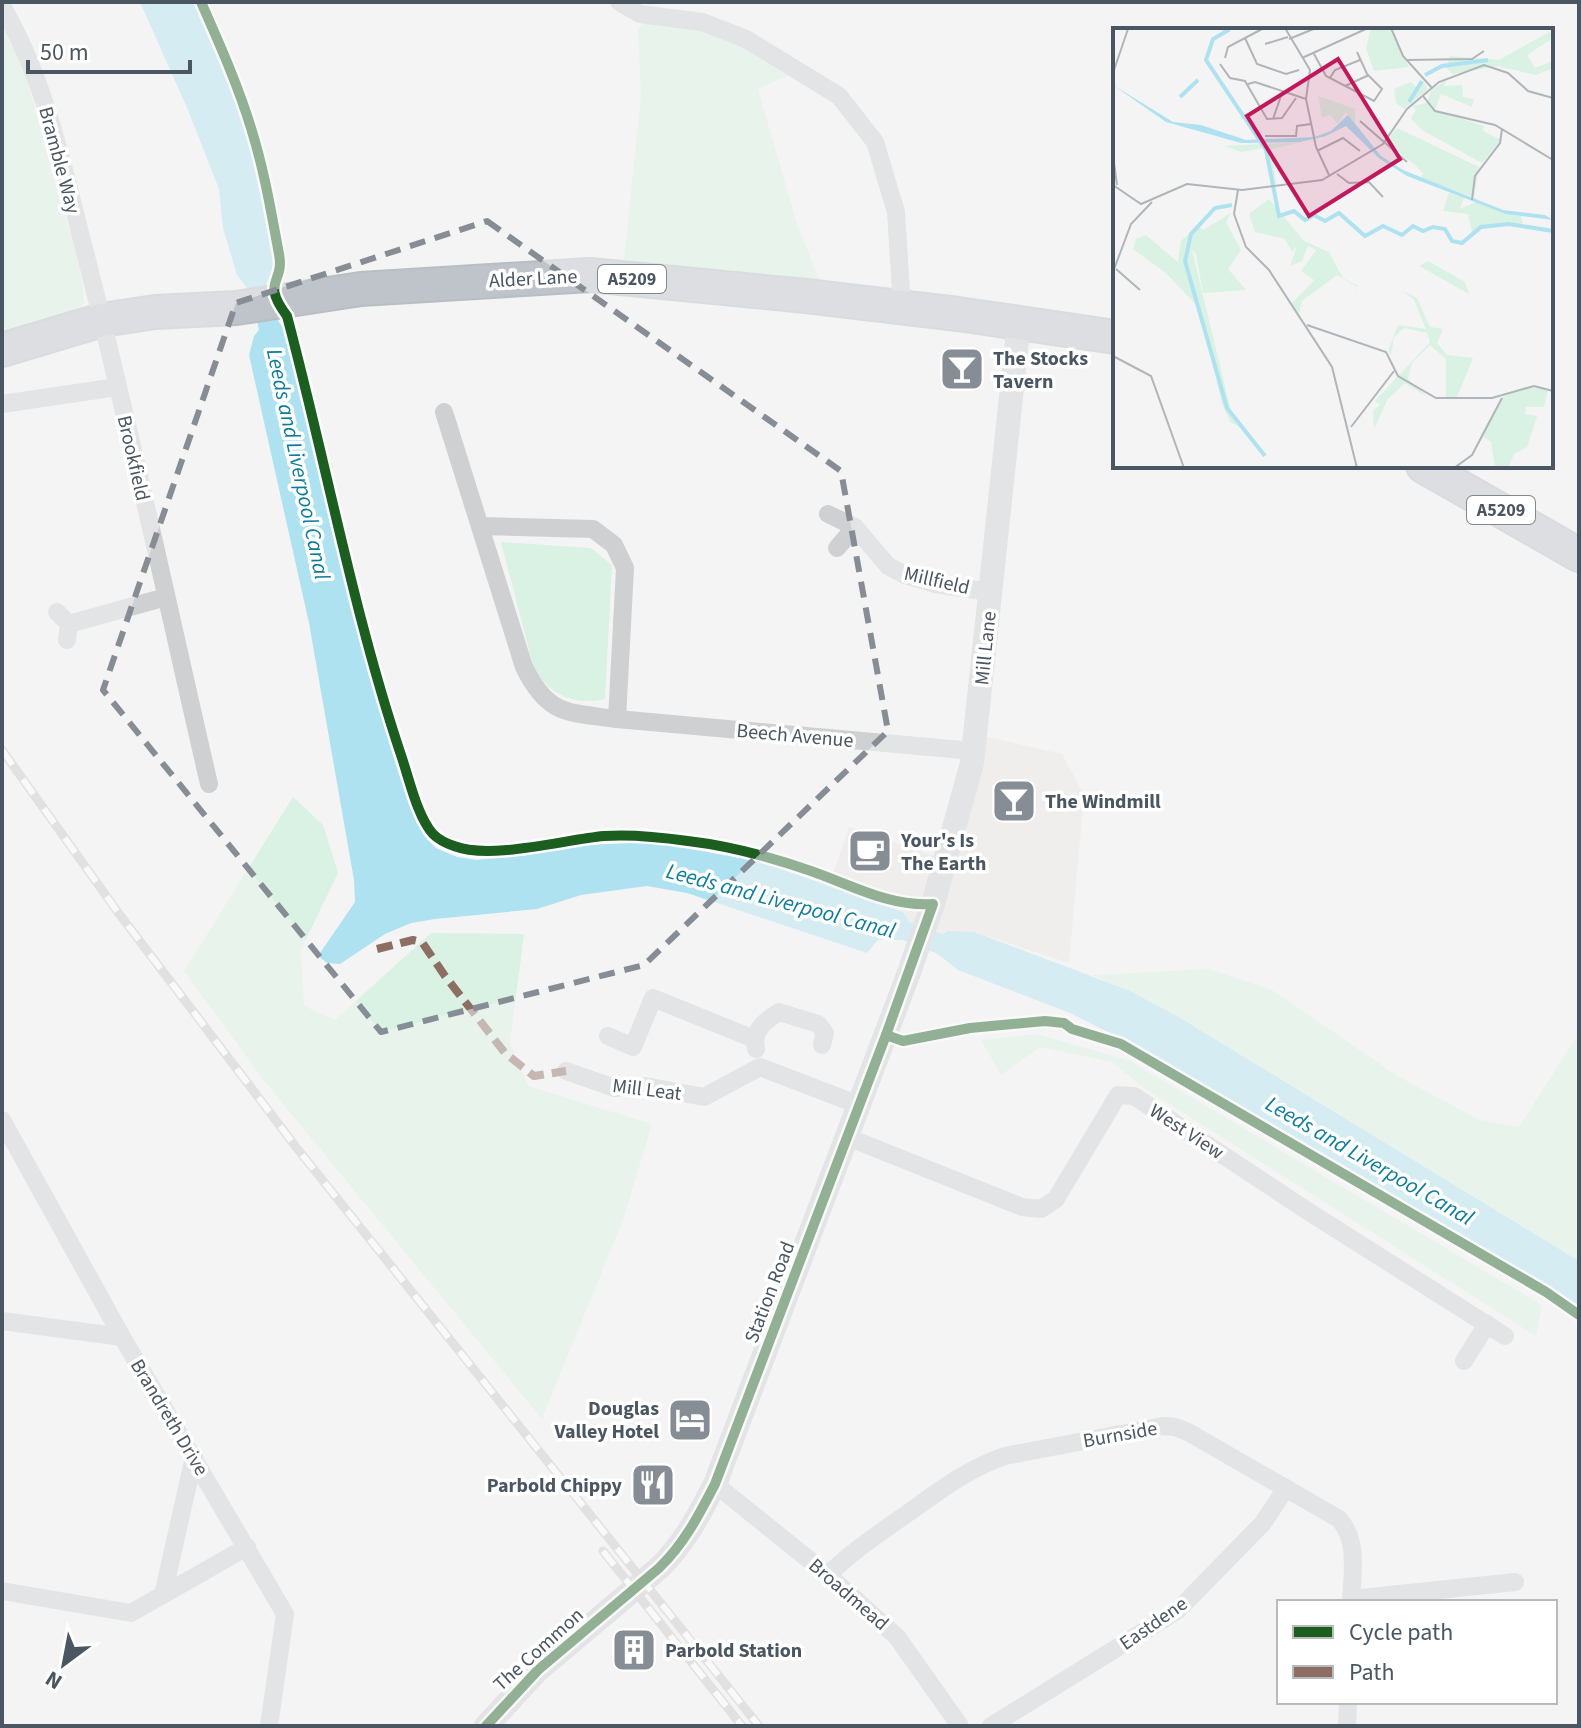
<svg xmlns="http://www.w3.org/2000/svg" width="1581" height="1728" viewBox="0 0 1581 1728" font-family="'Source Sans 3',sans-serif">
<rect width="100%" height="100%" fill="#f4f4f4"/>
<!-- commercial -->
<path fill="#e8e7e3" d="M 984,736 L 1062,754 L 1084,795 L 1069,963 L 974,932 L 943,934 L 908,922 L 903,912 L 883,898 L 831,879 L 849,827 L 953,862 Z"/>
<!-- green -->
<g fill="#d9f2e3">
<path d="M 646,22 L 681,24 L 747,48 L 791,74 L 758,89 L 797,224 L 822,286 L 624,260 L 641,95 L 638,28 Z"/>
<path d="M 2,24 C 30,71 40,131 55,184 C 66,222 83,264 84,304 L 74,316 L 2,340 Z"/>
<path d="M 501,542 L 591,548 L 612,565 L 605,699 C 575,706 550,695 534,669 Z"/>
<path d="M 293,797 L 323,825 L 338,873 L 301,950 L 304,1006 L 335,1020 L 431,933 L 524,934 L 510,1042 L 528,1086 L 652,1124 L 623,1220 L 542,1419 L 265,1082 L 184,971 Z"/>
<path d="M 1208,969 L 1272,990 L 1399,1077 L 1480,1120 L 1519,1127 L 1579,1033 L 1579,1261 L 1177,1016 L 1128,990 L 1092,975 Z"/>
<path d="M 1037,1034 L 1130,1061 L 1542,1305 L 1536,1336 L 1144,1088 L 1112,1062 L 1040,1047 L 1001,1075 L 981,1040 Z"/>
</g>
<!-- water -->
<path fill="#aee2f0" d="M 140,2 L 195,2 C 231,86 261,165 276,255 C 278,267 268,274 267,284 C 266,294 277,324 285,329 L 362,644 L 395,762 L 414,817 L 425,837 L 436,848 L 457,857 L 477,860 L 586,845 L 653,842 L 761,862 L 903,912 L 909,922 L 943,934 L 948,931 L 974,932 L 1128,990 L 1177,1016 L 1579,1261 L 1579,1306 L 1108,1032 L 1070,1013 L 958,970 L 938,954 L 903,940 L 878,940 L 867,953 L 687,893 L 647,886 L 581,895 L 537,909 L 435,919 L 411,923 L 385,934 L 340,964 L 327,963 L 318,956 L 355,902 L 354,880 L 309,623 L 249,355 L 254,336 L 259,330 L 251,293 L 237,275 L 223,228 L 219,189 L 188,110 Z"/>
<g fill="none" stroke-linecap="round" stroke-linejoin="round">
<!-- highway casing -->
<g stroke="#b9bec3" stroke-width="36">
<g id="highway">
<path d="M 2,350 L 102,320 L 155,312 L 236,308 L 361,289 L 590,275 L 806,296 L 958,314 L 1115,337"/>
<path d="M 1423,466 L 1579,555"/>
</g>
</g>
<!-- street -->
<g stroke="#ced0d2" stroke-width="18">
<path d="M 619,2 L 640,14 L 702,22 L 746,39 L 839,96 L 875,142 L 896,212 L 902,307"/>
<path d="M 2,6 C 48,85 65,176 88,264 C 132,436 169,611 209,784"/>
<path d="M 2,404 L 117,387"/>
<path d="M 444,412 L 524,667 C 548,716 567,712 617,719 L 974,751"/>
<path d="M 828,514 L 855,527 L 888,566 L 905,575 L 935,584 L 990,592"/>
<path d="M 481,526 L 593,529 L 614,545 L 625,568 L 617,719"/>
<path d="M 837,548 L 855,527"/>
<path d="M 57,612 L 69,624 L 67,640"/>
<path d="M 69,624 L 166,597"/>
<path d="M 608,1036 L 633,1047 L 653,998 L 754,1039"/>
<path d="M 756,1049 C 752,1030 765,1021 779,1012 L 818,1024 L 825,1033 L 822,1045"/>
<path d="M 566,1071 L 615,1088 L 645,1086 L 704,1097 L 760,1067 L 859,1105"/>
<path d="M 2,1120 L 122,1337 L 285,1614 L 269,1726"/>
<path d="M 847,1137 L 1022,1207 L 1041,1209 L 1056,1199 L 1118,1095 L 1134,1096 L 1306,1210 L 1505,1336"/>
<path d="M 2,1321 L 122,1337"/>
<path d="M 1464,1361 L 1487,1324"/>
<path d="M 715,1484 L 828,1575 L 897,1637 L 960,1726"/>
<path d="M 828,1575 C 852,1551 880,1533 908,1513 C 939,1491 969,1468 1005,1456 L 1163,1426 L 1175,1427 L 1188,1432 L 1339,1519 C 1359,1541 1352,1574 1351,1602"/>
<path d="M 2,1591 L 131,1613 L 247,1547"/>
<path d="M 163,1595 L 194,1457"/>
<path d="M 1351,1599 L 1515,1582"/>
<path d="M 991,1726 L 1178,1610 L 1263,1523 L 1286,1488"/>
<path d="M 1347,1726 L 1348,1702"/>
</g>
<!-- secondary -->
<path stroke="#ced0d4" stroke-width="24" d="M 486,1726 L 538,1670 L 659,1568 C 684,1544 699,1515 715,1484 L 907,978 L 933,904 L 972,763 L 1019,322"/>
<!-- highway -->
<use href="#highway" stroke="#bec4c9" stroke-width="32"/>
<!-- rail casing -->
<g stroke="#c9cacc" stroke-width="9">
<g id="rail">
<path d="M 2,750 L 117,911 L 296,1147 L 759,1726"/>
<path d="M 603,1551 L 742,1726"/>
</g>
</g>
<!-- rail -->
<use href="#rail" stroke="#fff" stroke-width="6" stroke-dasharray="18" stroke-linecap="butt"/>
<!-- quiet -->
<path stroke="#8d6e63" stroke-width="8" stroke-dasharray="16 8" stroke-linecap="butt" d="M 377,949 L 413,940 L 422,942 L 445,976 L 505,1053 L 534,1076 L 566,1071"/>
<!-- cycleway casing -->
<g stroke="#fff" stroke-width="15">
<g id="cycleway">
<path d="M 201,2 C 219,43 238,85 251,128 C 264,169 271,211 279,254 C 285,284 260,280 287,316 C 326,462 353,612 401,755 C 409,778 417,816 433,834 C 438,839 448,844 454,846 C 491,860 562,840 604,836 C 632,834 660,837 688,841 C 730,846 771,857 811,871 C 851,885 890,907 933,904 L 886,1035 L 715,1484 C 699,1515 684,1544 659,1568 L 538,1670 L 486,1726"/>
<path d="M 886,1035 L 903,1041 L 970,1028 L 1045,1021 L 1064,1023 L 1072,1029 L 1121,1044 L 1546,1292 L 1579,1315"/>
</g>
</g>
<!-- cycleway -->
<use href="#cycleway" stroke="#1b5e20" stroke-width="10"/>
</g>
<!-- marked area -->
<path d="M0 0H1581V1728H0ZM 487,221 L 841,471 L 888,731 L 644,965 L 381,1032 L 103,690 L 236,303 Z" fill="#f4f4f4" fill-opacity=".55" fill-rule="evenodd"/>
<path fill="none" stroke="#868d94" stroke-width="6" stroke-dasharray="16 10" stroke-linejoin="round" d="M 487,221 L 841,471 L 888,731 L 644,965 L 381,1032 L 103,690 L 236,303 Z"/>
<!-- icons -->
<defs>
<g id="bar-square" transform="scale(2.3)"><rect x="-9" y="-9" width="18" height="18" rx="4" fill="#868d94" stroke="#fff"/><path d="M-6-5H6L.8 .8V4.5H3.5V6h-7V4.5H-.8V.8Z" fill="#fff"/></g>
<g id="cafe-square" transform="scale(2.3)"><rect x="-9" y="-9" width="18" height="18" rx="4" fill="#868d94" stroke="#fff"/><path d="M-5.5-4.5H6V0H3Q3 3.5 0 3.5H-2.5Q-5.5 3.5-5.5 0ZM3-3.2v2h1.7v-2ZM-6 4.5H4V6H-6Z" fill="#fff"/></g>
<g id="hotel-square" transform="scale(2.3)"><rect x="-9" y="-9" width="18" height="18" rx="4" fill="#868d94" stroke="#fff"/><path d="M-6-4.5h1.5V1H6V5H4.5V3h-9V5H-6ZM-4 0a1.8 1.8 0 1 1 3.6 0ZM.5 0V-2.5h3Q6-2.5 6 0Z" fill="#fff"/></g>
<g id="restaurant-square" transform="scale(2.3)"><rect x="-9" y="-9" width="18" height="18" rx="4" fill="#868d94" stroke="#fff"/><path d="M-5-6h1v4h1v-4h1v4h1v-4h1v5L-1.5 .5V6h-2V.5L-5-1ZM5-6V6H3V1.5H1.5Q1.5-4 5-6Z" fill="#fff"/></g>
<g id="building-square" transform="scale(2.3)"><rect x="-9" y="-9" width="18" height="18" rx="4" fill="#868d94" stroke="#fff"/><path d="M-4-6H4V6H1V3H-1V6H-4ZM-2.5-4.3h1.7v1.8h-1.7ZM.8-4.3h1.7v1.8H.8ZM-2.5-1h1.7V.8h-1.7ZM.8-1h1.7V.8H.8Z" fill="#fff"/></g>
</defs>
<g fill-rule="evenodd">
<use href="#bar-square" x="962" y="369"/>
<use href="#bar-square" x="1014" y="801"/>
<use href="#cafe-square" x="870" y="851"/>
<use href="#hotel-square" x="690" y="1420"/>
<use href="#restaurant-square" x="653" y="1485"/>
<use href="#building-square" x="634" y="1650"/>
</g>
<g text-anchor="middle" stroke-width="7" stroke-linejoin="round" paint-order="stroke">
<!-- shield labels -->
<g fill="#fff" stroke="#808990" stroke-width="2">
<rect x="598" y="265" width="68" height="28" rx="6"/>
<rect x="1467" y="496" width="68" height="28" rx="6"/>
</g>
<g font-size="18" font-weight="bold" fill="#4a5661">
<text x="632" y="285">A5209</text>
<text x="1501" y="516">A5209</text>
</g>
<!-- street labels -->
<g font-size="20" fill="#4a5661" stroke="#fff">
<text transform="translate(60 160) rotate(75)" y="7">Bramble Way</text>
<text transform="translate(533 278) rotate(-3)" y="7">Alder Lane</text>
<text transform="translate(134 458) rotate(77)" y="7">Brookfield</text>
<text transform="translate(937 580) rotate(13)" y="7">Millfield</text>
<text transform="translate(985 648) rotate(-84)" y="7">Mill Lane</text>
<text transform="translate(795 735) rotate(5)" y="7">Beech Avenue</text>
<text transform="translate(647 1089) rotate(7)" y="7">Mill Leat</text>
<text transform="translate(1187 1131) rotate(33)" y="7">West View</text>
<text transform="translate(769 1292) rotate(-69)" y="7">Station Road</text>
<text transform="translate(170 1417) rotate(59)" y="7">Brandreth Drive</text>
<text transform="translate(1120 1434) rotate(-10)" y="7">Burnside</text>
<text transform="translate(849 1594) rotate(41)" y="7">Broadmead</text>
<text transform="translate(1153 1623) rotate(-35)" y="7">Eastdene</text>
<text transform="translate(538 1649) rotate(-42)" y="7">The Common</text>
</g>
<!-- poi labels -->
<g font-size="20" font-weight="bold" fill="#4a5661" stroke="#fff" text-anchor="start">
<text x="993" y="365">The Stocks<tspan x="993" dy="23">Tavern</tspan></text>
<text x="1045" y="808">The Windmill</text>
<text x="901" y="847">Your's Is<tspan x="901" dy="23">The Earth</tspan></text>
<text x="659" y="1415" text-anchor="end">Douglas<tspan x="659" dy="23">Valley Hotel</tspan></text>
<text x="622" y="1492" text-anchor="end">Parbold Chippy</text>
<text x="665" y="1657">Parbold Station</text>
</g>
<!-- water labels -->
<g font-size="22" font-style="italic" fill="#0c7c9b" stroke="#fff">
<text transform="translate(299 464) rotate(78)" y="8">Leeds and Liverpool Canal</text>
<text transform="translate(781 900) rotate(15)" y="8">Leeds and Liverpool Canal</text>
<text transform="translate(1370 1160) rotate(30)" y="8">Leeds and Liverpool Canal</text>
</g>
</g>
<!-- overview -->
<g transform="translate(1113 28)">
<rect width="440" height="440" fill="#f4f4f4"/>
<path d="M 258,0 L 276,0 L 296,39 L 261,43 L 253,20 ZM 440,2 L 440,10 L 414,27 L 422,40 L 440,33 L 440,40 L 423,47 L 385,38 L 339,46 L 333,39 L 337,28 L 386,32 ZM 333,52 L 331,58 L 349,57 L 350,69 L 361,71 L 359,79 L 328,66 L 322,82 L 371,98 L 370,103 L 388,112 L 369,135 L 309,102 L 298,90 L 303,82 L 299,78 L 314,75 L 318,63 ZM 310,53 L 315,61 L 291,81 L 283,75 L 281,61 L 298,54 L 304,60 ZM 205,68 L 242,81 L 242,95 L 233,84 L 224,96 L 218,87 L 209,89 ZM 284,100 L 366,139 L 361,169 L 308,150 L 310,145 L 301,136 L 272,115 ZM 189,114 L 159,121 L 163,156 L 159,156 L 152,120 L 128,124 L 112,118 ZM 336,165 L 351,170 L 347,181 L 363,174 L 408,188 L 410,196 L 369,197 L 359,204 L 355,186 L 330,183 ZM 156,171 L 191,213 L 216,224 L 230,250 L 245,258 L 239,271 L 244,259 L 224,247 L 189,273 L 186,285 L 178,276 L 201,252 L 188,243 L 203,222 L 195,218 L 189,233 L 177,238 L 184,218 L 179,224 L 172,211 L 142,204 L 136,186 ZM 118,185 L 113,194 L 128,222 L 115,241 L 133,262 L 90,265 L 83,226 L 79,222 L 118,383 L 128,399 L 118,395 L 109,376 L 87,281 L 53,245 L 20,221 L 23,211 L 33,207 L 65,234 L 68,213 L 85,198 L 90,202 ZM 315,233 L 352,254 L 356,266 L 306,238 ZM 290,263 L 304,270 L 317,299 L 330,301 L 324,315 L 334,327 L 360,330 L 344,369 L 333,369 L 333,331 L 317,317 L 299,335 L 295,351 L 316,370 L 292,355 L 275,371 L 261,401 L 260,383 L 267,377 L 262,373 L 317,314 L 314,305 L 291,300 L 281,309 L 278,327 L 275,323 L 285,297 L 313,301 L 301,272 ZM 412,359 L 435,361 L 431,379 L 413,379 L 412,386 L 424,388 L 414,419 L 401,426 L 395,440 L 382,440 L 378,414 L 368,407 L 389,369 Z" fill="#d9f2e3"/>
<path d="M 0,57 L 60,94 L 88,97 L 133,112 L 201,109 L 218,103 L 235,87 L 268,128 L 290,142 L 390,182 L 432,187 L 440,192 L 393,186 L 294,148 L 267,131 L 233,98 L 213,108 L 187,114 L 128,115 L 53,94 Z" fill="#aee2f0"/>
<path fill="none" stroke="#aee2f0" stroke-width="4" d="M 110,0 L 114,3 L 100,11 L 93,32 L 153,122 L 166,188 L 181,183 L 192,192 L 201,187 L 212,193 L 226,185 L 252,208 L 270,198 L 289,207 L 300,198 L 310,203 L 320,199 L 332,201 L 339,213 L 349,215 L 368,199 L 396,196 L 440,203M 312,47 L 329,38 L 375,32M 67,69 L 85,52M 296,74 L 309,53M 119,177 L 102,180 L 78,206 L 72,233 L 114,380 L 152,428"/>
<path fill="none" stroke="#b0b5b9" stroke-width="2" d="M 172,0 L 197,42 L 193,71 L 203,119 L 216,147M 278,0 L 290,28 L 319,60M 132,10 L 144,36 L 173,46 L 186,42M 176,11 L 203,0M 152,16 L 175,9M 200,24 L 213,48 L 261,73 L 269,61 L 254,46 L 244,24M 112,30 L 115,19 L 151,0M 189,30 L 255,0M 294,32 L 359,31 L 371,23M 107,36 L 117,50 L 132,53 L 154,91 L 169,90 L 183,70M 0,45 L 15,1M 217,50 L 222,42 L 247,32M 135,56 L 142,54 L 193,71M 232,58 L 256,47M 310,68 L 322,83 L 382,97 L 440,132M 160,91 L 169,65M 247,93 L 294,134M 152,108 L 183,108 L 184,98 L 198,96M 204,123 L 230,110 L 247,123M 0,128 L 4,157M 224,146 L 236,155 L 256,154 L 270,169M 0,157 L 28,176 L 74,156 L 129,162 L 209,152 L 270,116 L 294,81 L 326,54 L 371,37 L 395,45 L 415,63 L 440,70M 125,162 L 121,186 L 133,219 L 156,242 L 219,339 L 244,440M 359,172 L 362,148 L 387,115 L 389,101M 3,241 L 27,262M 0,244 L 18,196 L 39,174M 194,297 L 273,324 L 285,348 L 323,370 L 379,370 L 421,358 L 440,363M 0,328 L 38,348 L 71,440M 238,399 L 281,343M 341,440 L 359,427 L 389,370"/>
<path fill="#c2185b" fill-opacity="0.15" stroke="#c2185b" stroke-width="4" d="M 225,31 L 287,131 L 196,188 L 134,88 Z"/>
<rect width="440" height="440" fill="none" stroke="#4a5661" stroke-width="4"/>
</g>
<!-- border -->
<rect width="1581" height="1728" fill="none" stroke="#4a5661" stroke-width="8"/>
<!-- legend -->
<rect x="1277" y="1600" width="280" height="104" fill="#ffffff" stroke="#b7bbc0" stroke-width="2"/>
<rect x="1293" y="1626" width="40" height="12" fill="#1b5e20" stroke="#b7bbc0" stroke-width="2"/>
<text x="1349" y="1640" font-size="24" fill="#4a5661">Cycle path</text>
<rect x="1293" y="1666" width="40" height="12" fill="#8d6e63" stroke="#b7bbc0" stroke-width="2"/>
<text x="1349" y="1680" font-size="24" fill="#4a5661">Path</text>
<!-- north arrow -->
<g transform="translate(64 1664) rotate(212)" stroke="#ffffff" stroke-width="6" paint-order="stroke">
<path d="M0-6L14 30L0 20L-14 30Z" fill="#4a5661"/>
<text y="-12" font-size="22" font-weight="bold" text-anchor="middle" fill="#4a5661">N</text>
</g>
<!-- scale -->
<path d="M28 60v12h162v-12" fill="none" stroke="#4a5661" stroke-width="4"/>
<text x="40" y="60" font-size="24" fill="#4a5661" stroke="#ffffff" stroke-width="6" paint-order="stroke">50 m</text>
</svg>
